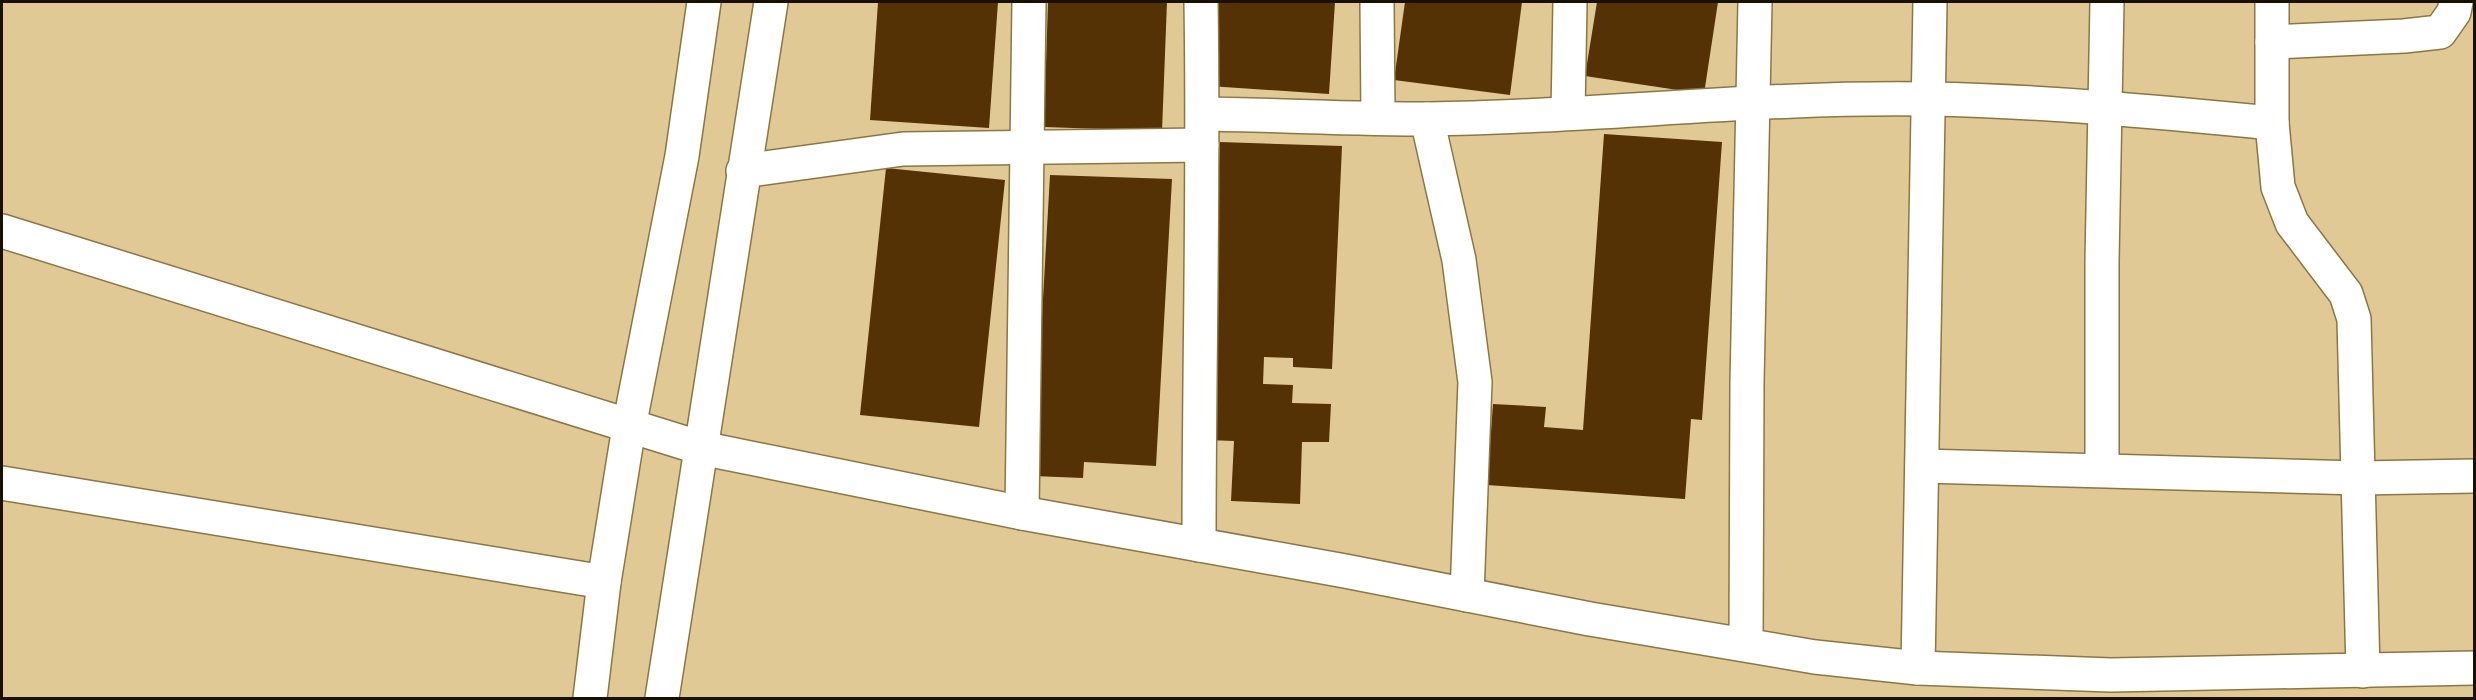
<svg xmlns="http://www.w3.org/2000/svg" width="2476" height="700" viewBox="0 0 2476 700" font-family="'Sofia Sans Condensed',sans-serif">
<rect width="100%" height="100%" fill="#e1c995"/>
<!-- building -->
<g fill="#543206">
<path d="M 878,2 L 998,2 L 989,128 L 870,120 Z"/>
<path d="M 1048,2 L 1167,2 L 1162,131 L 1044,127 Z"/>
<path d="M 1215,2 L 1335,2 L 1329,94 L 1209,86 Z"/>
<path d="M 1405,2 L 1522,2 L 1510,95 L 1394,80 Z"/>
<path d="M 1597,2 L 1718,2 L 1704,94 L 1585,76 Z"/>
<path d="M 1604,134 L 1722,142 L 1702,420 L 1691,419 L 1685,499 L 1487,485 L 1493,404 L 1546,407 L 1544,427 L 1583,430 Z"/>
<path d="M 1220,142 L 1342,146 L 1332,369 L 1293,367 L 1293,358 L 1264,357 L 1263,384 L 1293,385 L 1292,403 L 1331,404 L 1329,442 L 1302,442 L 1300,504 L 1231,501 L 1234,441 L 1207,440 Z"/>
<path d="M 886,168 L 1005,180 L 979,427 L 860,415 Z"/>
<path d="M 1050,175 L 1172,179 L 1156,466 L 1084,462 L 1083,478 L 1033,476 Z"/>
</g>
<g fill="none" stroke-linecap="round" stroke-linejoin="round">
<!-- minor casing -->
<g stroke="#8c7644" stroke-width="36">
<g id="minor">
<path d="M 1377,2 L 1378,117"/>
<path d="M 2272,2 L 2272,123 L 2278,187 L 2292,223 L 2346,294 L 2354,319 L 2363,671"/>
<path d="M 2272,42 L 2404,36 L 2440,32 L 2454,12 L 2456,2"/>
<path d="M 1568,113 L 1570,2"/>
<path d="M 1203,114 C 1278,115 1354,119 1429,119 C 1596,117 1762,96 1929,99 C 2043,101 2158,112 2272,123"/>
<path d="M 1427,119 L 1459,260 L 1475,382 L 1467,595"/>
<path d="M 743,171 L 903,149 L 1202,145"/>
<path d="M 2,231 L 701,448 L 1022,513 L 1345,571 L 1590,619 L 1815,657 L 1918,668 L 2111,675 L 2474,668"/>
<path d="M 1922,466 L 2359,478 L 2474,476"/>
<path d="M 2102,469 L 2102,261 L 2107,2"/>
<path d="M 2,483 L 604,582"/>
<path d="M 1022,513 L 1029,2"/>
<path d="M 1199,545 C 1199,364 1204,183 1201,2"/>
<path d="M 1746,644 L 1747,383 L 1755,2"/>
<path d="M 1918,668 L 1930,2"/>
<path d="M 590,698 L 604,582 L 629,427 L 682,156 L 704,2"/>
<path d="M 662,698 L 771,2"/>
</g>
</g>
<!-- minor -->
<use href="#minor" stroke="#fff" stroke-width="33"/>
</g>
<!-- border -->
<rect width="2476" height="700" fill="none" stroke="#191000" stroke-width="6"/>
</svg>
